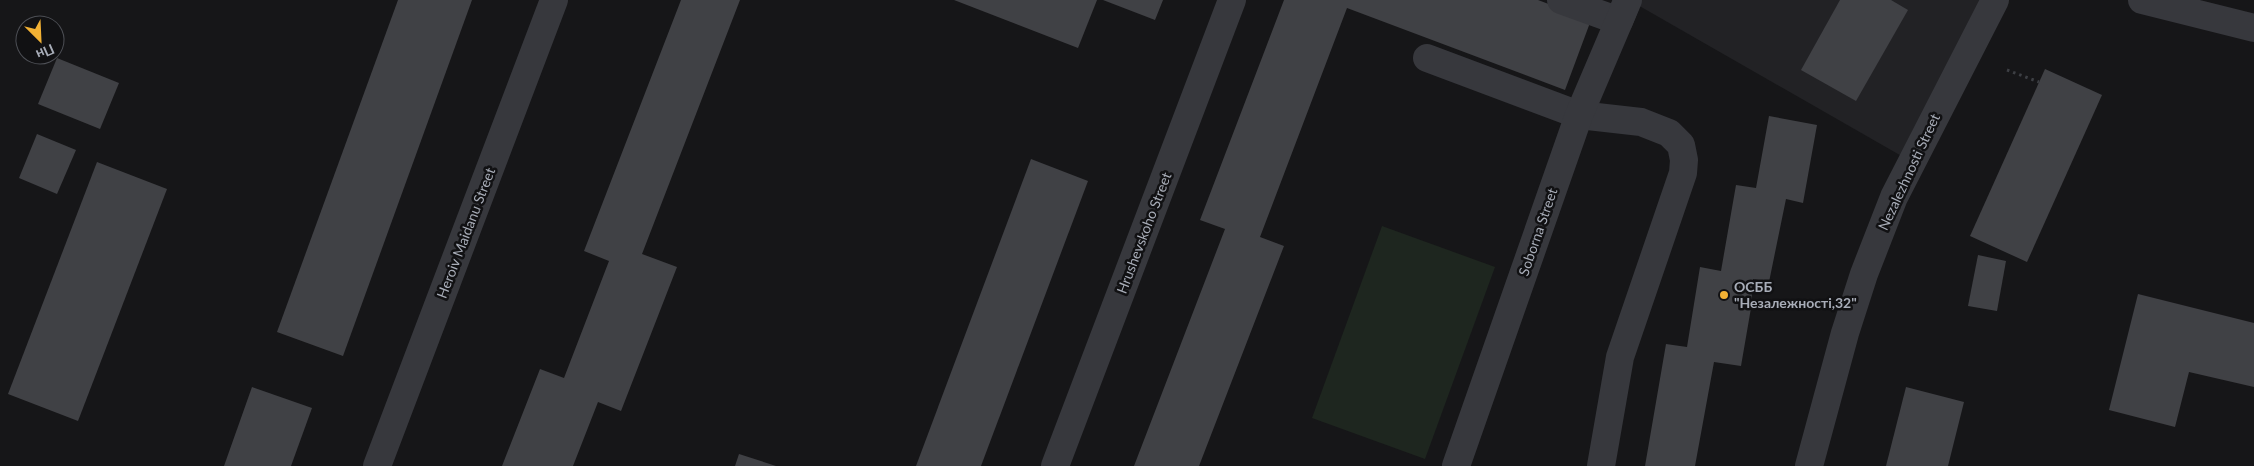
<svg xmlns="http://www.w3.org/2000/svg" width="2254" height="466" viewBox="0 0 2254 466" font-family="Lato,sans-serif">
<rect width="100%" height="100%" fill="#161618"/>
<!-- built -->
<path fill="#222225" d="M 1629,0 L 1995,0 L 1912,162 Z"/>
<!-- green -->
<path fill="#1e261f" d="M 1382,226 L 1495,267 L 1425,459 L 1312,418 Z"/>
<!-- building -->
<g fill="#404145">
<path d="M 398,0 L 472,0 L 343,356 L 277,332 Z"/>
<path d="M 681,0 L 740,0 L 642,254 L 677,267 L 621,411 L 598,402 L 573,466 L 502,466 L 540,369 L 564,378 L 609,261 L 584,251 Z"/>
<path d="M 954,0 L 1097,0 L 1078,48 Z"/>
<path d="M 1103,0 L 1163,0 L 1155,20 Z"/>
<path d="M 1284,0 L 1538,0 L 1591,20 L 1565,90 L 1347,8 L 1260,237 L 1284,246 L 1199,466 L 1134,466 L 1225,229 L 1200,220 Z"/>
<path d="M 1840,0 L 1891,0 L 1908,10 L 1856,101 L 1801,70 Z"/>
<path d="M 57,58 L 119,83 L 100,129 L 38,104 Z"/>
<path d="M 2045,69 L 2102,95 L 2027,262 L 1970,236 Z"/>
<path d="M 1769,116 L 1817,125 L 1803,203 L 1786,199 L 1769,282 L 1753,279 L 1751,308 L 1741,366 L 1714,362 L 1695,466 L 1645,466 L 1666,344 L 1687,347 L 1700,267 L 1721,271 L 1736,185 L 1756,188 Z"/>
<path d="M 37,134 L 76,150 L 57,194 L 19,178 Z"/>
<path d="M 1031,159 L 1088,181 L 981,466 L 916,466 Z"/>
<path d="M 97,162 L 167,189 L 78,421 L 8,394 Z"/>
<path d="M 1978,255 L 2006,261 L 1997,311 L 1968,306 Z"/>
<path d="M 2138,294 L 2254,323 L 2254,387 L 2189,372 L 2175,427 L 2109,410 Z"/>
<path d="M 252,387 L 312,408 L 291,466 L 224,466 Z"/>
<path d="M 1906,387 L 1964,402 L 1948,466 L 1886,466 Z"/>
<path d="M 739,454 L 776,466 L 735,466 Z"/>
</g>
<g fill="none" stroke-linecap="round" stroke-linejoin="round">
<!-- path -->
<path stroke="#3d3f44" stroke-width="3" stroke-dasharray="2.5 4" stroke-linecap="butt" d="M 2007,70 L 2039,82"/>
<!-- minor -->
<g stroke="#37383d" stroke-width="28">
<path d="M 1561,0 L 1619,21 L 1625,6"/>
<path d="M 2142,0 L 2254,28"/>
<path d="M 1427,58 L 1579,115 L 1641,122 L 1669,133 L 1681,145 L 1684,160 L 1683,173 L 1620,357 L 1601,466"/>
<path d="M 377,466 L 554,0"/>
<path d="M 1055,466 L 1232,0"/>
<path d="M 1456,466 L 1579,115 L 1628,0"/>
<path d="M 1809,466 L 1845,333 L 1864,274 L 1894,197 L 1995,0"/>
</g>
</g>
<!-- markers -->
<circle fill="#f2b134" stroke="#111113" stroke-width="2" cx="1724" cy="295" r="5"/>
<g text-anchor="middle" stroke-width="5" stroke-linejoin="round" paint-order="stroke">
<!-- street labels -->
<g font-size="14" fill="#a8adb8" stroke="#111113">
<text transform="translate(1909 172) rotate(-65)" y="5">Nezalezhnosti Street</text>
<text transform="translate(1538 232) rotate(-71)" y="5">Soborna Street</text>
<text transform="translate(466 233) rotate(-69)" y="5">Heroiv Maidanu Street</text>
<text transform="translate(1144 233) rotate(-69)" y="5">Hrushevskoho Street</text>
</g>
<!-- poi labels -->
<g font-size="14" font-weight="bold" fill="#a8adb8" stroke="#111113" text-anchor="start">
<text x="1734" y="292">ОСББ<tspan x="1734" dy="16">"Незалежності,32"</tspan></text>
</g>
</g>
<!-- north arrow -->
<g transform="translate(40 40) rotate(156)"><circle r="24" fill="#111113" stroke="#4d4f55"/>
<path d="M0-4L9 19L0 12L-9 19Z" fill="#f2b134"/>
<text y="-8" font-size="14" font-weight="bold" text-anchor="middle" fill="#a8adb8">Пн</text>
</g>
</svg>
